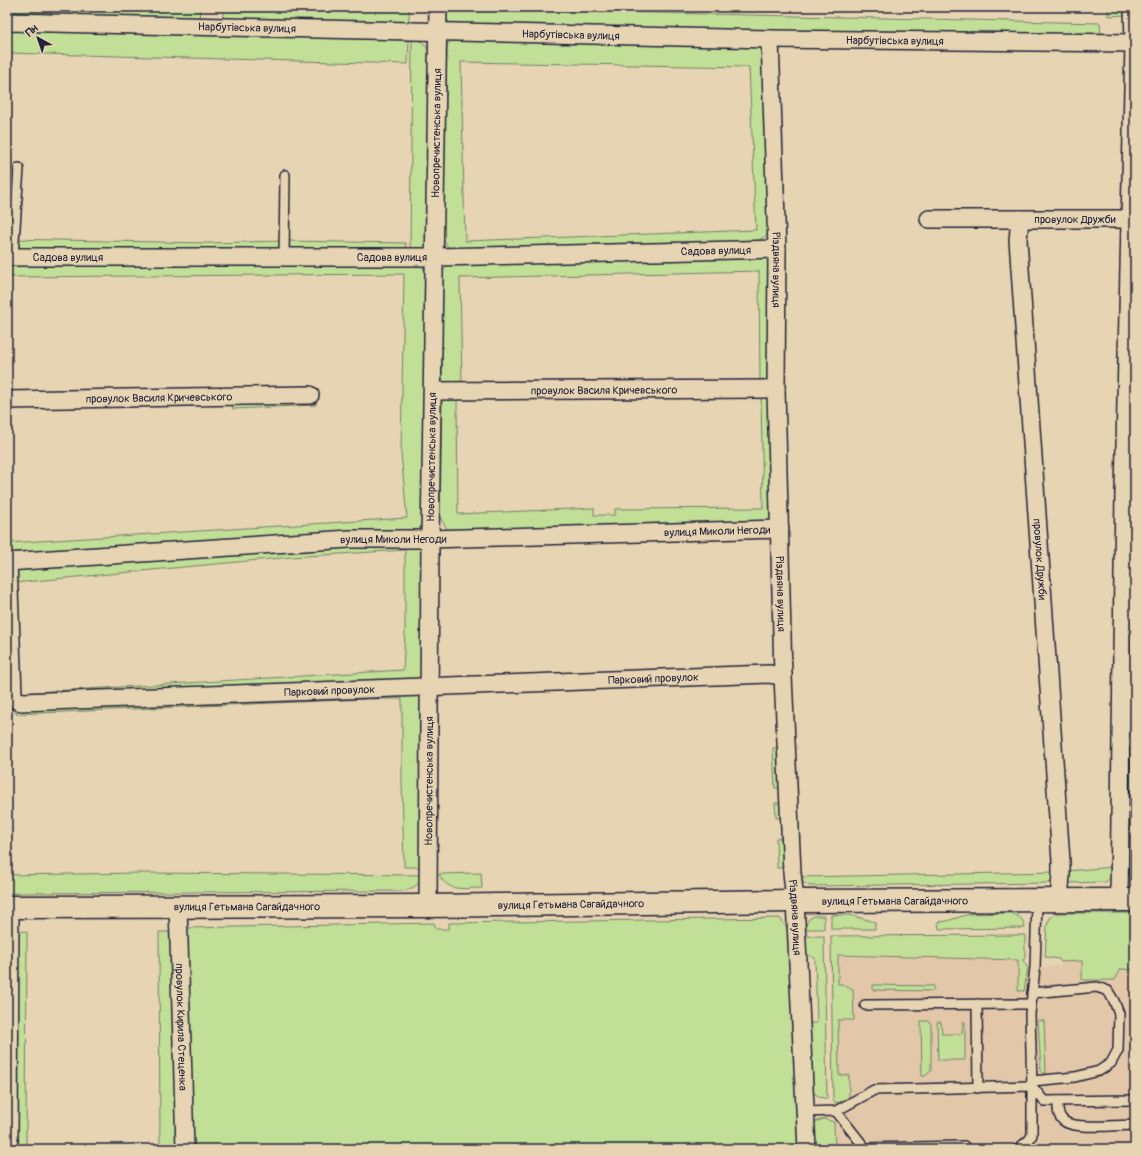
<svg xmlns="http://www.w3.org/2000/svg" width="1142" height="1156" viewBox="0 0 1142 1156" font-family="Pangolin,sans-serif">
<rect width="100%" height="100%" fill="#e7d4b2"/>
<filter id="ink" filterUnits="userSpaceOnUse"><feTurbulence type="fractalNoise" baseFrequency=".025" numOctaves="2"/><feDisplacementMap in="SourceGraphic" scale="8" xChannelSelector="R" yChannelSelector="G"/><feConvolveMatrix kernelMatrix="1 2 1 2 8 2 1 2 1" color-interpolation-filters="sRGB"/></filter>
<g filter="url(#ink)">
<!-- built -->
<path fill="#e3c7a9" d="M 830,955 L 1023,960 L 1028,968 L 1061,966 L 1061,962 L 1135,961 L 1135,1149 L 835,1149 L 834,1122 L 836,1117 L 835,1104 L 833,1099 Z"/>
<!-- green -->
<g fill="#c1df97" stroke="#728069" fill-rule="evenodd">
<path d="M 7,7 L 200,7 L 199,22 L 7,16 Z"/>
<path d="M 223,7 L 409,7 L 409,25 L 223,23 Z"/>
<path d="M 1109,7 L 1125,7 L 1125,15 L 1108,16 Z"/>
<path d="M 445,8 L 1100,23 L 1101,36 L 450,26 L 447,19 Z"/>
<path d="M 7,29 L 409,40 L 408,64 L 7,53 Z"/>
<path d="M 412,39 C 423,40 425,44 430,53 L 428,244 L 424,249 L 410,252 Z"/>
<path d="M 453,40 L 756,45 L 761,49 L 764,56 L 770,231 L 766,236 L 757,241 L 452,249 L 447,246 L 443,238 L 447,45 ZM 461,62 L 749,67 L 756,230 L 465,241 Z"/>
<path d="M 7,239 L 208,243 L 281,241 L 278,253 L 7,251 Z"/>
<path d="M 289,241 L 406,243 L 405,253 L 289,254 Z"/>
<path d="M 763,257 L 769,259 L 772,382 L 760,384 L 759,271 L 460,278 L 462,386 L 442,387 L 442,272 L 447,266 L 453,263 Z"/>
<path d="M 7,264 L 421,265 L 428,275 L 424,524 L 417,531 L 7,557 L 7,543 L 407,518 L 401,453 L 404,274 L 7,277 Z"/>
<path d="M 1135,369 L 1135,481 L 1133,478 Z"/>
<path d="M 770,393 L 776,515 L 770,522 L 458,533 L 448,530 L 440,518 L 442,397 L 457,397 L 458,514 L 594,508 L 594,515 L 615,515 L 615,509 L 763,508 L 761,396 Z"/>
<path d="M 316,398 L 316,405 L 233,409 L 230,401 Z"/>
<path d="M 1132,492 L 1135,492 L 1135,611 L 1131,611 Z"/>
<path d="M 404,545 L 417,547 L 422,550 L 423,675 L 418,680 L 20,697 L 19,693 L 403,670 L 405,633 L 405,550 L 291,557 L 13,583 L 15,568 L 297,550 Z"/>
<path d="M 1129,616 L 1135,616 L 1135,738 L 1132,738 L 1127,733 Z"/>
<path d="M 422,693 L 422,867 L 404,867 L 402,783 L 402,699 L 367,699 L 16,714 L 15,708 Z"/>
<path d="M 1135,746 L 1135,858 L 1127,858 L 1127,752 L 1131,747 Z"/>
<path d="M 773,748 L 783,748 L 784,787 L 775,788 Z"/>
<path d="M 775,803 L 784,803 L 784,817 L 776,818 Z"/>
<path d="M 776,838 L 786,838 L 787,868 L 777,868 Z"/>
<path d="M 1135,865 L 1135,884 L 1134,884 L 1127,879 L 1125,868 Z"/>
<path d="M 1113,867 L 1112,876 L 1106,882 L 1069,883 L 1066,871 Z"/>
<path d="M 1057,872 L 1052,883 L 810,886 L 802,882 L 799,877 Z"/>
<path d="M 142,873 L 424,875 C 419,885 414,888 403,891 L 7,893 L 7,875 Z"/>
<path d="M 481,873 L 482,888 C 465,888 447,893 439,874 Z"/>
<path d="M 1011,913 C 1019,916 1024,919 1025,928 L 939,929 L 938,922 L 947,921 L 969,914 Z"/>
<path d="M 1057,913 L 1135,913 L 1135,970 L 1121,969 L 1115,980 L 1082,980 L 1082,961 L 1061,962 L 1059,959 L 1045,957 L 1047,925 L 1050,918 Z"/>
<path d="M 831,915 L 850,915 L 875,922 L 875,929 L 831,929 Z"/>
<path d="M 814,916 L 824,916 L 824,929 L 804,929 L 809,919 Z"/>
<path d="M 780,918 L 787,928 L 789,933 L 798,1149 L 190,1149 L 184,935 L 187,928 L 434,923 L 436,929 L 449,929 L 449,923 Z"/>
<path d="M 16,930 L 27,932 L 26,1149 L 15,1149 Z"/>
<path d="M 159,932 L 168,932 L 173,937 L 180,1149 L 160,1149 Z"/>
<path d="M 1025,935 L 1025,958 L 1023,960 L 1028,968 L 1024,991 L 1018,991 L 1018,960 L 838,955 L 838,984 L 842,984 L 853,990 L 854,1020 L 838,1020 L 839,1075 L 849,1075 L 849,1100 L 842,1103 L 834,1102 L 833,1099 L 831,936 Z"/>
<path d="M 801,936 L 824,936 L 827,1099 L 820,1097 L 812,1092 L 806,1028 L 810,1023 L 817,1023 L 815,958 C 802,953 803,949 801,936 Z"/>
<path d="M 873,985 L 934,986 L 933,991 L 873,990 Z"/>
<path d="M 1038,1020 L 1044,1021 L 1046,1074 L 1041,1072 Z"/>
<path d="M 921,1021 L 928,1021 L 931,1024 L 931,1071 L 925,1076 L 922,1076 Z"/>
<path d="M 937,1022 L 941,1022 L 942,1034 L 962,1034 L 963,1022 L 965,1022 L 965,1060 L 938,1060 Z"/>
<path d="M 824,1119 L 834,1122 L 835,1149 L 813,1149 L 812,1125 L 817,1121 Z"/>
</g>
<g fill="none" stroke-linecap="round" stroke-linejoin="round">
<!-- lane casing -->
<g stroke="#22223b" stroke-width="12">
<g id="lane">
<path d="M 13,257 L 19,168"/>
<path d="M 284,258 L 285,175"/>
<path d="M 1123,614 L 1135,614"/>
<path d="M 1121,742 L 1135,742"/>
<path d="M 1037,900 L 1035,968 L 1030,1014 L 1032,1086 L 1044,1101 L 1135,1100"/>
<path d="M 977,1004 L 978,1088"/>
<path d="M 865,1005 L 1031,1004"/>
<path d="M 1032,1081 L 1075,1077 L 1099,1071 L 1111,1063 L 1118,1050 L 1119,1014 L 1114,1001 L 1108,991 L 1097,987 L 1032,993"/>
<path d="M 1058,1101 C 1058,1108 1057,1116 1064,1121 C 1074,1130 1120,1125 1135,1125"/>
<path d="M 836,1111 L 865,1148 L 964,1146"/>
<path d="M 805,1112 L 836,1111 L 874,1090 L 1032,1086 L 1032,1135 L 1029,1140 L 1018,1149"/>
</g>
</g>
<!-- street casing -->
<g stroke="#22223b" stroke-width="20">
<g id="street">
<path id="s1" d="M 7,22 L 770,39 L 1135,43"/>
<path id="s2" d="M 770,39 L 777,249 L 776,389 L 783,676 L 792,872 L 795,901 L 807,1149"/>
<path id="s3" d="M 929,219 L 1129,219"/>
<path id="s4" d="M 1020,219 L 1018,240 L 1061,861 L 1061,875 L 1059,900"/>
<path id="s5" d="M 7,257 L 435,257 L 777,249"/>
<path id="s6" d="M 433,391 L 776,389"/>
<path id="s7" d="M 7,400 L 310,395"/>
<path id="s8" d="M 7,562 L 349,539 L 430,539 L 780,529"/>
<path id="s9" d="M 8,562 L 13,694 C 14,699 16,701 22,702 L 769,674 L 783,676"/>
<path d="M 1119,900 L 1124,491 L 1134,43 L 1133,7"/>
<path id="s10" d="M 178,906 L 185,1149"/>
<path id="s11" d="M 428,906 L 430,539 L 438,7"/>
<path d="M 9,1149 L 10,907"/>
</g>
</g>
<!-- secondary casing -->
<g stroke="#22223b" stroke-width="25">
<g id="secondary">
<path id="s12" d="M 7,907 L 428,906 L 795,901 L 1135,900"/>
</g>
</g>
<!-- lane -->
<use href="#lane" stroke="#e7d4b2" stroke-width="9"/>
<!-- street -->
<use href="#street" stroke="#e7d4b2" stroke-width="17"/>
<!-- secondary -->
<use href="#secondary" stroke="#e7d4b2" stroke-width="22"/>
</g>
</g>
<g text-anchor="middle" stroke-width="4" stroke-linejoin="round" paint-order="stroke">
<!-- street labels -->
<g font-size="11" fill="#22223b" stroke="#e7d4b2">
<text dy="4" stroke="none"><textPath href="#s1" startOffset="240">Нарбутівська вулиця</textPath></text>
<text dy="4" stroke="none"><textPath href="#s1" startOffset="564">Нарбутівська вулиця</textPath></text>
<text dy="4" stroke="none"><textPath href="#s1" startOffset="888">Нарбутівська вулиця</textPath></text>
<text dy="4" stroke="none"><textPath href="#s11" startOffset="773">Новопречистенська вулиця</textPath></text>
<text dy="4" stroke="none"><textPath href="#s3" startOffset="146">провулок Дружби</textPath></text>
<text dy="4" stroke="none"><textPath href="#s5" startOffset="709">Садова вулиця</textPath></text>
<text dy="4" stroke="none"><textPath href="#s5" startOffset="61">Садова вулиця</textPath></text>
<text dy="4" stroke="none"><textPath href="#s5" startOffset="385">Садова вулиця</textPath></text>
<text dy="4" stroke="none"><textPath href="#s2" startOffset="231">Різдвяна вулиця</textPath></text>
<text dy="4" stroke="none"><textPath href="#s6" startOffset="171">провулок Василя Кричевського</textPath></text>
<text dy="4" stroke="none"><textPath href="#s7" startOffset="152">провулок Василя Кричевського</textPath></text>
<text dy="4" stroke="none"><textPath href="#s11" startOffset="449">Новопречистенська вулиця</textPath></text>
<text dy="4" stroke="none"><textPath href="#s8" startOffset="711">вулиця Миколи Негоди</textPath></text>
<text dy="4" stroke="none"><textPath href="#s8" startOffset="387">вулиця Миколи Негоди</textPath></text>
<text dy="4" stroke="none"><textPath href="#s4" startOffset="341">провулок Дружби</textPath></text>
<text dy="4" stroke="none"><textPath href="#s2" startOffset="555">Різдвяна вулиця</textPath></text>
<text dy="4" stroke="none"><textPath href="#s9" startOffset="777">Парковий провулок</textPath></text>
<text dy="4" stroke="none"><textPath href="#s9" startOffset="453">Парковий провулок</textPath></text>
<text dy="4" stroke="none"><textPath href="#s11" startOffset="125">Новопречистенська вулиця</textPath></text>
<text dy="4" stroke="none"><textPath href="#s12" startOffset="888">вулиця Гетьмана Сагайдачного</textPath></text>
<text dy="4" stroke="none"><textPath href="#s12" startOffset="564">вулиця Гетьмана Сагайдачного</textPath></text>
<text dy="4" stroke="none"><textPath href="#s12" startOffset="240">вулиця Гетьмана Сагайдачного</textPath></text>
<text dy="4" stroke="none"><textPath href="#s2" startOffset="879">Різдвяна вулиця</textPath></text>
<text dy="4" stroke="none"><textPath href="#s10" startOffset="121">провулок Кирила Стеценка</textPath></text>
</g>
</g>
<!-- margin -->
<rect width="1142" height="1156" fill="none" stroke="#e7d4b2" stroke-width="24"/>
<rect x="12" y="12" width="1118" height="1132" fill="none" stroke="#22223b" stroke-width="1.5" filter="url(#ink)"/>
<!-- north arrow -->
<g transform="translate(38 38) rotate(320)" stroke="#e7d4b2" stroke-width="3" paint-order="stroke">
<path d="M0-3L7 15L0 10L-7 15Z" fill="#22223b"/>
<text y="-6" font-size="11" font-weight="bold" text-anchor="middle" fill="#22223b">Пн</text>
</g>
</svg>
